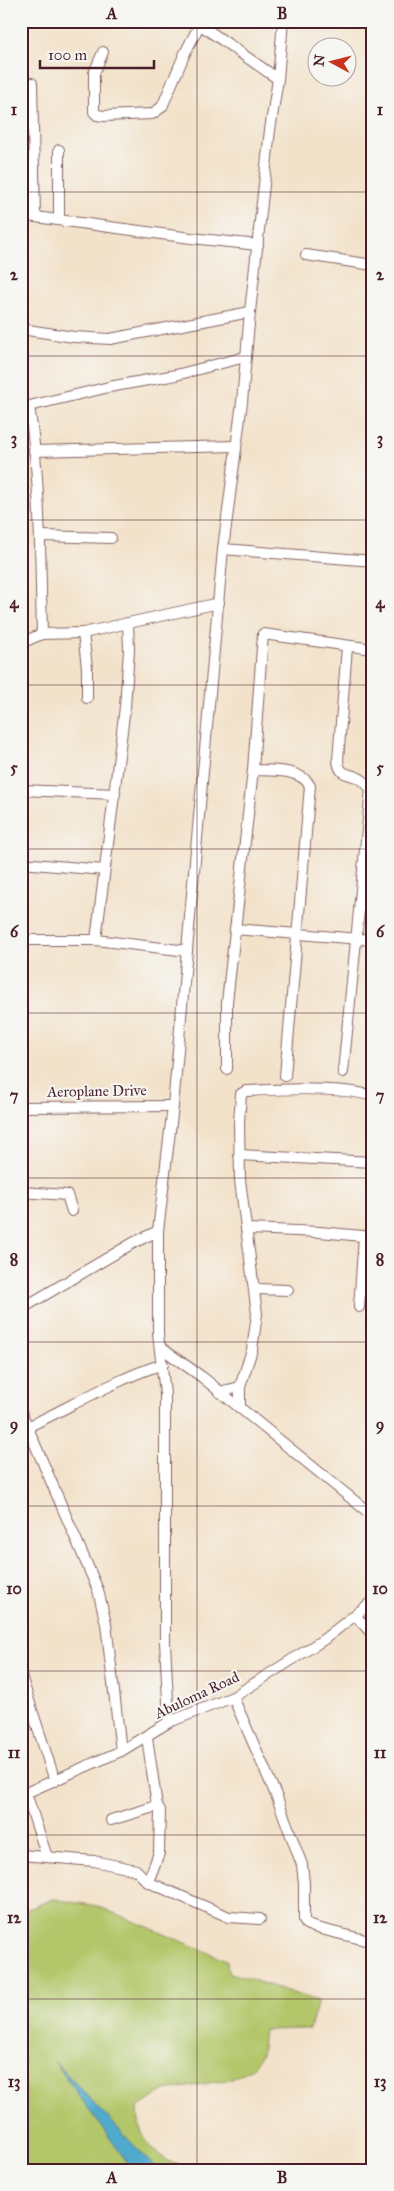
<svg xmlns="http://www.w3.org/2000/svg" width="394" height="2191" viewBox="0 0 394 2191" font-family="'IM FELL Great Primer',serif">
<rect width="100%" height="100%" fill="#f6f6f2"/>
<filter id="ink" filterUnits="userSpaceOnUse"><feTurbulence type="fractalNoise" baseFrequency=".02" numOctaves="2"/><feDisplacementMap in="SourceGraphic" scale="10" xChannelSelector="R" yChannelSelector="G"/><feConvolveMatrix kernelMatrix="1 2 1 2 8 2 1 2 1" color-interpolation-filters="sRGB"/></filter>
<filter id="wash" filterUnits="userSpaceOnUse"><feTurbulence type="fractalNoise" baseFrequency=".0096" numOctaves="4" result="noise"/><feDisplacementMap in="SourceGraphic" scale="20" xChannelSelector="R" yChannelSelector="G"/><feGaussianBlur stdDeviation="1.12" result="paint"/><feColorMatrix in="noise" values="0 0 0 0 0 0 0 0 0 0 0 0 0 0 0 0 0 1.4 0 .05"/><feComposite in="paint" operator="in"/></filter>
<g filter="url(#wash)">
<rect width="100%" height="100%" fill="#f3e2ca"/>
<!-- green -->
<path fill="#b3c76b" stroke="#7e734b" d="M 53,1899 L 97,1906 L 227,1960 L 228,1972 L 318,2001 L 310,2029 L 264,2030 L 261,2055 L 254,2067 L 232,2079 L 165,2091 L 138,2107 C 139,2113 138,2121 140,2127 C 146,2150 171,2166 194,2170 L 157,2170 L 58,2065 L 133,2170 L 21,2170 L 21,1912 Z"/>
<!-- water -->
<path fill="#50abce" stroke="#4d657c" d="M 54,2061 L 148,2160 L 157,2170 L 133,2170 Z"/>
</g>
<g filter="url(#ink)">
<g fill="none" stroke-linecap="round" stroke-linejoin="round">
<!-- minor casing -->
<g stroke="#856363" stroke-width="12">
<g id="minor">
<path d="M 195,21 L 278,79"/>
<path d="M 103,52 L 94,73 L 94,112 L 97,115 L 104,116 L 152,114 L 162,107 L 185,53 L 200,24"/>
<path d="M 32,83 L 35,216"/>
<path d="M 21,215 L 191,238 L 258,245"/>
<path d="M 59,220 L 59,150"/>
<path d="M 306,255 L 373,265"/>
<path d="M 21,329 L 74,337 L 110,339 L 250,312"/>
<path d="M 29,406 C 41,481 40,558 42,634"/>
<path d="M 21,408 L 109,387 L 176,375 L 245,357"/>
<path d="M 34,451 L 236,446"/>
<path d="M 41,536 L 111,538"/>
<path d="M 223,549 L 373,561"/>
<path d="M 83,633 L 87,668 L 87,698"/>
<path d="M 21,643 L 42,634 L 83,633 L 219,603"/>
<path d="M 253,770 C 271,771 301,768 310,786 L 285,1076"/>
<path d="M 21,790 L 115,794"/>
<path d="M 21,863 L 104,870"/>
<path d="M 235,929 L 373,940"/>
<path d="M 21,940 L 96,940 L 187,951"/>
<path d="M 96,940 L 125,707 L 129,650 L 128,623"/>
<path d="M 227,1069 L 227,1002 L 253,770 L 263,634 L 373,649"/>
<path d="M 343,1072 L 371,789 C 368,786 366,782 362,780 C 350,771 340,779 338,760 L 347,647"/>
<path d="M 21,1107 L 173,1106"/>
<path d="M 239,1155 L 373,1162"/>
<path d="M 21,1192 L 67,1195 L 72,1211"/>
<path d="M 246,1229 L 320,1232 L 373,1237"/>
<path d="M 255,1289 L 288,1290"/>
<path d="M 359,1307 L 364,1236"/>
<path d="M 21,1309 L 133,1243 L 158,1231"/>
<path d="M 160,1347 L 202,1377 L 373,1516"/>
<path d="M 219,1392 L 240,1387"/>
<path d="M 240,1408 L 240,1387 L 252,1350 L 257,1314 L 240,1180 L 239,1123 L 241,1094 L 246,1091 C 280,1089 340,1086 373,1096"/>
<path d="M 21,1412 L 98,1590 L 106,1624 L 121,1751"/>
<path d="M 21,1430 C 69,1408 113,1380 163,1364"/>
<path d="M 355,1615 L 373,1635"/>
<path d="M 21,1676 L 55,1781"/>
<path d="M 233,1697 L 276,1795 L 302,1865 L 304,1883 L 304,1920 L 306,1924 L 313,1927 L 373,1942"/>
<path d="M 169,1722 L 165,1642 L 165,1394 L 158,1333 L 158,1231 L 173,1106 L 223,549 L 242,402 L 250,312 L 270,130 L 278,79 L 283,21"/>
<path d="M 26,1793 L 47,1857"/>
<path d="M 21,1795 L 121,1751 L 169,1722 L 233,1697 L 323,1640 L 373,1601"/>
<path d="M 111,1820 L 157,1806 L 147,1737"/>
<path d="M 21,1855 L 94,1861 L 136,1870 L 148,1882 L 229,1917 L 260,1919"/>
<path d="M 148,1882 L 159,1853 L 160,1810 L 157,1806"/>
</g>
</g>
<!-- minor -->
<use href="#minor" stroke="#fff" stroke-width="10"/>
</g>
</g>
<!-- grid -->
<path fill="none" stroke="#4a1f2b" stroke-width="1" stroke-opacity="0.55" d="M 197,21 L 197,2170M 21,192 L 373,192M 21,356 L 373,356M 21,520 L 373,520M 21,685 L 373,685M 21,849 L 373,849M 21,1013 L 373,1013M 21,1178 L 373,1178M 21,1342 L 373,1342M 21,1506 L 373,1506M 21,1671 L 373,1671M 21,1835 L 373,1835M 21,1999 L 373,1999"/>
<g text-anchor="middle" stroke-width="4" stroke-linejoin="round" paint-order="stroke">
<!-- street labels -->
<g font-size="15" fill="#4a1f2b" stroke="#f6f6f2">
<text transform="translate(97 1091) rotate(-1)" y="5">Aeroplane Drive</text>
<text transform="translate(197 1695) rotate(-25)" y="5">Abuloma Road</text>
</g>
</g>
<!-- margin -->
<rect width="394" height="2191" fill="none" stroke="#f6f6f2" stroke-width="55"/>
<!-- north arrow -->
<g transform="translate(332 62) rotate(277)"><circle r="24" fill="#f6f6f2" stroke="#b1a0a2"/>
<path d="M0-4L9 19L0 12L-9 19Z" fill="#c8321e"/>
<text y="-8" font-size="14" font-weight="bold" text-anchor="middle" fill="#4a1f2b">N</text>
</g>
<!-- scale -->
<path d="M40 60v8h114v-8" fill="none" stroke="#4a1f2b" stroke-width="2.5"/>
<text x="48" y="60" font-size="15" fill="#4a1f2b" stroke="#f6f6f2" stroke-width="4" paint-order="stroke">100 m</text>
<rect x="28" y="28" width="338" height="2136" fill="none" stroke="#4a1f2b" stroke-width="2"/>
<g font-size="16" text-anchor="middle" font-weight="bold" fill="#4a1f2b">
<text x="112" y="19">A</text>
<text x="282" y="19">B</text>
<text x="14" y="115">1</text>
<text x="380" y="115">1</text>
<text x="14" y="280">2</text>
<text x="380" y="280">2</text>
<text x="14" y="444">3</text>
<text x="380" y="444">3</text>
<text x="14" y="608">4</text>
<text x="380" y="608">4</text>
<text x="14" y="773">5</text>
<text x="380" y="773">5</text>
<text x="14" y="937">6</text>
<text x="380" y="937">6</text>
<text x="14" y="1101">7</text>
<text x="380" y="1101">7</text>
<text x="14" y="1265">8</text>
<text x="380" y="1265">8</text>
<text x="14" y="1430">9</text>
<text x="380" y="1430">9</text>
<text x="14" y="1594">10</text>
<text x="380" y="1594">10</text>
<text x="14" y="1758">11</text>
<text x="380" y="1758">11</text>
<text x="14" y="1923">12</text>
<text x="380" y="1923">12</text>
<text x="14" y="2087">13</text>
<text x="380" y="2087">13</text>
<text x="112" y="2183">A</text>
<text x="282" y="2183">B</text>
</g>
</svg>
